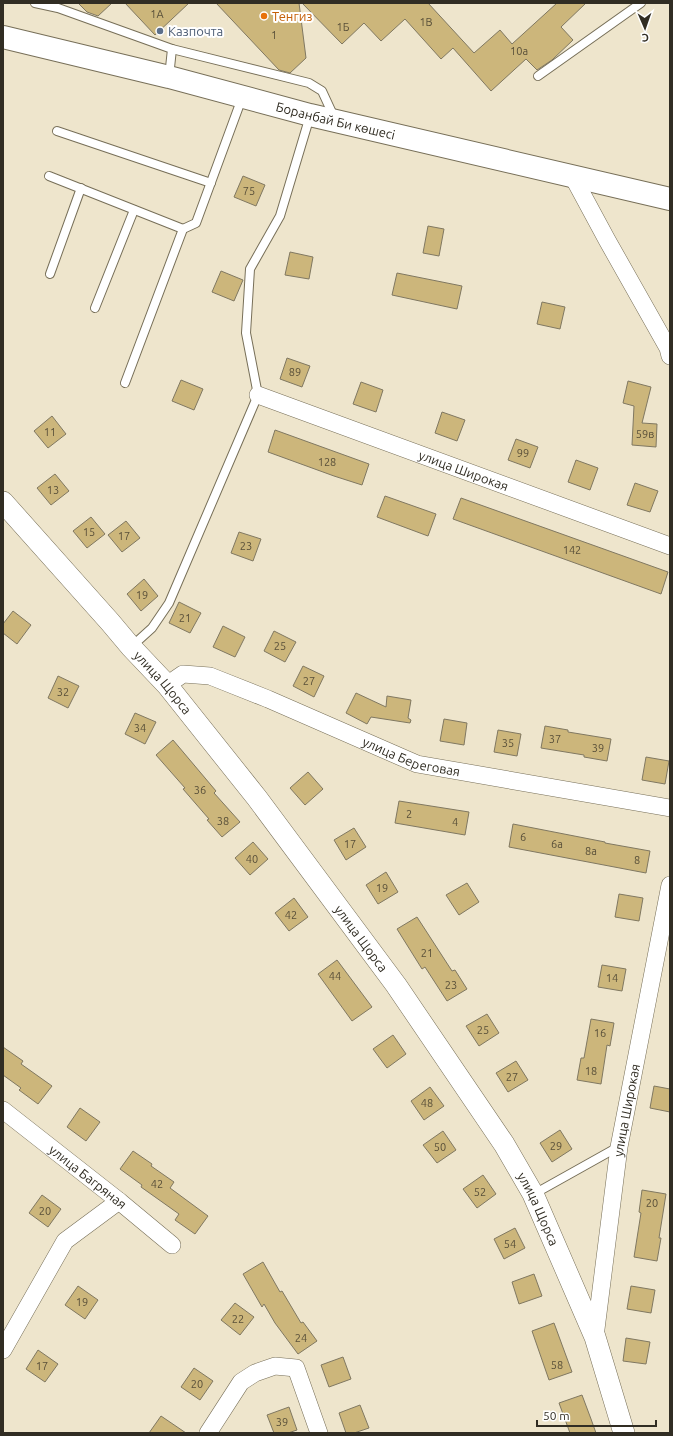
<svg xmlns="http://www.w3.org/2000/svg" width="673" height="1436" viewBox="0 0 673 1436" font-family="Ubuntu,sans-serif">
<rect width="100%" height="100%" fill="#eee5cc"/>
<!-- building -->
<g fill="#ccb67b" stroke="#807861">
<path d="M 78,3 L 112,3 L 98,16 L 87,12 Z"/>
<path d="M 125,3 L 189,3 L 155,35 Z"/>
<path d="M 216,3 L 299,3 L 306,58 L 290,73 L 279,70 Z"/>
<path d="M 302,3 L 428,3 L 474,53 L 500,30 L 512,44 L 557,3 L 586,3 L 561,27 L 573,40 L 552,60 L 537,70 L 526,59 L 491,91 L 453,48 L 441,59 L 405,19 L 381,41 L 364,23 L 342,44 Z"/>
<path d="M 243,176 L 265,185 L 256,206 L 234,197 Z"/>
<path d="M 428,226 L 444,229 L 439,256 L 423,253 Z"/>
<path d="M 290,252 L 313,257 L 309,279 L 285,275 Z"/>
<path d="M 221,271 L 243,280 L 234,301 L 212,292 Z"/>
<path d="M 397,273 L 462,286 L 457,309 L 392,295 Z"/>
<path d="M 542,302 L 565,307 L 560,329 L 537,324 Z"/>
<path d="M 287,358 L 310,366 L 302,387 L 280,379 Z"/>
<path d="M 181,380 L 203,389 L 194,410 L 172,401 Z"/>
<path d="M 628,381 L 651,387 L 642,423 L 657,424 L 656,447 L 632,445 L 634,406 L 623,403 Z"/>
<path d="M 361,382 L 383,390 L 376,412 L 353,404 Z"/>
<path d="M 442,412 L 465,420 L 457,441 L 435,433 Z"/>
<path d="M 52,416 L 66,434 L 48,448 L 34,431 Z"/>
<path d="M 275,430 L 369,464 L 362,485 L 334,476 L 268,452 Z"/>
<path d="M 516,439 L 538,447 L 530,468 L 508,460 Z"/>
<path d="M 576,460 L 598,468 L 590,490 L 568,482 Z"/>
<path d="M 55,474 L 69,491 L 51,505 L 37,488 Z"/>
<path d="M 635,483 L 658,491 L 650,512 L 627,505 Z"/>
<path d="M 385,496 L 436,514 L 428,536 L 377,517 Z"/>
<path d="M 461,498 L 668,572 L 661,594 L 453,519 Z"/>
<path d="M 91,517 L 105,534 L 87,548 L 73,531 Z"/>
<path d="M 126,521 L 140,538 L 122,552 L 108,535 Z"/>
<path d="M 239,532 L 261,539 L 253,561 L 231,553 Z"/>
<path d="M 144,579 L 158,596 L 141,611 L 127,594 Z"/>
<path d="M 179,602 L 201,613 L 190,633 L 169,623 Z"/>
<path d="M 13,611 L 31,625 L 17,644 L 3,633 L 3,624 Z"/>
<path d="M 223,626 L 245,637 L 235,657 L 213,647 Z"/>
<path d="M 274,631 L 296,642 L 285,662 L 264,651 Z"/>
<path d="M 303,666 L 324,676 L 314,697 L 293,686 Z"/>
<path d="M 58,676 L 79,686 L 68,708 L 48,698 Z"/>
<path d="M 356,693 L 386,707 L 387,696 L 411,700 L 408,718 L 411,720 L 410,723 L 371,717 L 367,724 L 346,713 Z"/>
<path d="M 135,713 L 156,722 L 145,744 L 125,734 Z"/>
<path d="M 444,719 L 467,723 L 464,745 L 440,741 Z"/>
<path d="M 545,726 L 568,730 L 568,732 L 611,739 L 607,761 L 584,757 L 584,755 L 541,748 Z"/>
<path d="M 498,730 L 521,734 L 517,756 L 494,752 Z"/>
<path d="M 173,740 L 216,791 L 214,793 L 240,822 L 222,837 L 207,820 L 209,819 L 183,789 L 185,788 L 156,755 Z"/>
<path d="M 646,757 L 669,761 L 665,784 L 642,780 Z"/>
<path d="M 308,772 L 323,789 L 305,805 L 290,788 Z"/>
<path d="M 399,801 L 469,812 L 465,835 L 395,823 Z"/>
<path d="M 513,824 L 605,842 L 605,843 L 650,851 L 646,873 L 509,847 Z"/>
<path d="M 354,828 L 366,847 L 346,860 L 334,840 Z"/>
<path d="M 253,842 L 268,859 L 250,875 L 235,858 Z"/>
<path d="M 386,872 L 398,892 L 378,904 L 366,885 Z"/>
<path d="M 467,883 L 479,902 L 459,915 L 446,895 Z"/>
<path d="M 619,894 L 643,898 L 639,921 L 615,917 Z"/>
<path d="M 294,898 L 308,917 L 289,931 L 275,913 Z"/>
<path d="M 417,917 L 452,971 L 455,970 L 467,989 L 447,1001 L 425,967 L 422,969 L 397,929 Z"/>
<path d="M 337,960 L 372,1007 L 352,1021 L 318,974 Z"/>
<path d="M 602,965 L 626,969 L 622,991 L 598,987 Z"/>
<path d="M 487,1014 L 499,1033 L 479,1046 L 466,1026 Z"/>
<path d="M 591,1019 L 614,1023 L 610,1046 L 607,1045 L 601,1084 L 577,1080 L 581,1058 L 584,1058 Z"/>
<path d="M 393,1035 L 406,1054 L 387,1068 L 373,1049 Z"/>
<path d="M 3,1047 L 23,1061 L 21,1064 L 52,1086 L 38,1104 L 19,1090 L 21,1088 L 3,1075 Z"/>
<path d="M 516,1061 L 528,1080 L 508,1092 L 496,1073 Z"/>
<path d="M 654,1086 L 670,1089 L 670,1112 L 650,1108 Z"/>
<path d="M 430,1087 L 444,1106 L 424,1120 L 411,1101 Z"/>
<path d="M 80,1108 L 100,1122 L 86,1141 L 67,1127 Z"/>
<path d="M 560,1130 L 572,1149 L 552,1162 L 540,1143 Z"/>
<path d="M 443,1131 L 456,1150 L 437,1163 L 423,1145 Z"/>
<path d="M 133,1151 L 152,1164 L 151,1166 L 174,1182 L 170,1188 L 208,1216 L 195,1234 L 175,1220 L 179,1214 L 141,1187 L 142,1185 L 120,1169 Z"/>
<path d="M 483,1175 L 496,1194 L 477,1208 L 463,1189 Z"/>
<path d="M 642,1190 L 666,1194 L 659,1238 L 661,1238 L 657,1261 L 634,1257 L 641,1213 L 639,1212 Z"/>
<path d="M 42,1195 L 61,1209 L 48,1227 L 29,1213 Z"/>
<path d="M 515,1228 L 525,1248 L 504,1259 L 494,1239 Z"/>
<path d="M 263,1262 L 280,1292 L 282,1291 L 301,1323 L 303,1322 L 317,1341 L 298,1354 L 275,1323 L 264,1304 L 262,1307 L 243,1274 Z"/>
<path d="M 534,1274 L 542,1296 L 519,1304 L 512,1282 Z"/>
<path d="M 78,1286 L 98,1300 L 85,1319 L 65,1305 Z"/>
<path d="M 631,1286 L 655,1290 L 651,1313 L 627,1309 Z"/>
<path d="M 235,1303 L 254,1317 L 240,1335 L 221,1320 Z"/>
<path d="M 554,1323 L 572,1372 L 549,1380 L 532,1331 Z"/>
<path d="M 626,1338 L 650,1342 L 646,1364 L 623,1361 Z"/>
<path d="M 38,1350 L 58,1364 L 45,1382 L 26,1369 Z"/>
<path d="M 343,1357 L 351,1379 L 329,1387 L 321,1365 Z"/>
<path d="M 194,1368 L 213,1381 L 200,1400 L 181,1387 Z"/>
<path d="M 582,1395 L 591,1419 L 596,1433 L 570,1433 L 559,1403 Z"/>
<path d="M 360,1405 L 369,1428 L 354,1433 L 346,1433 L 339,1413 Z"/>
<path d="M 289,1407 L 297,1430 L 288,1433 L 274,1433 L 267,1415 Z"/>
<path d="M 161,1416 L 186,1433 L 149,1433 Z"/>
</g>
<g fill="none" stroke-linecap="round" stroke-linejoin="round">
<!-- service casing -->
<g stroke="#776f58" stroke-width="10">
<g id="service">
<path d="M 35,3 L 58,8 L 172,49 L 169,77"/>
<path d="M 172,49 L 309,83 L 322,91 L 334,117"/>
<path d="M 538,76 L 641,3"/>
<path d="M 57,131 L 211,183"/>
<path d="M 49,176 L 183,229"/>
<path d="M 50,274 L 81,188"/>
<path d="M 95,308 L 134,210"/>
<path d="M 125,383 L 183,229 L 196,223 L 242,98"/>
<path d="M 131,647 L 152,628 L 169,603 L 258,395 L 246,333 L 250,269 L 280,216 L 310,116"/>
<path d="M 534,1194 L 618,1147"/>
</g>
</g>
<!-- minor casing -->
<g stroke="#776f58" stroke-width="18">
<g id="minor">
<path d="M 573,177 L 607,240 L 668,348 L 670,356"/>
<path id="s1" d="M 258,395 L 670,546"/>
<path id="s2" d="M 167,685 L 183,674 L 210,676 L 268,699 L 417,764 L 670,808"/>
<path id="s3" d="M 3,1110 L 119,1201 L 172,1245"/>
<path id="s4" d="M 595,1337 L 619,1147 L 670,885"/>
<path d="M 3,1350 L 65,1241 L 119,1201"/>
<path d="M 208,1433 L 241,1382 L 255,1373 L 275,1366 L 296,1368 L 319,1433"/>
</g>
</g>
<!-- tertiary casing -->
<g stroke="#776f58" stroke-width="22">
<g id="tertiary">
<path id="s5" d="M 3,502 L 110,622 L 131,647 L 167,685 L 257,798 L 396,985 L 504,1144 L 533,1194 L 595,1337 L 624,1433"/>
</g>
</g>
<!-- secondary casing -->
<g stroke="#776f58" stroke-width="24">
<g id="secondary">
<path id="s6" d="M 3,37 L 169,77 L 310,115 L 670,199"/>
</g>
</g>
<!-- service -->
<use href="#service" stroke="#fff" stroke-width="8"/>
<!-- minor -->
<use href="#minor" stroke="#fff" stroke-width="17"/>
<!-- tertiary -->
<use href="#tertiary" stroke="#fff" stroke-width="21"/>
<!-- secondary -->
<use href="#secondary" stroke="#fff" stroke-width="22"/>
</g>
<!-- markers -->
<circle fill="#e8710a" stroke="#fff" stroke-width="1.5" cx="264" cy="16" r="4"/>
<circle fill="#5c6f8a" stroke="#fff" stroke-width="1.5" cx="160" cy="31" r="4"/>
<g text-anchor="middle" stroke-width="4" stroke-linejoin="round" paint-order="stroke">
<!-- number labels -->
<g font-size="11" fill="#584f39">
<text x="157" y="18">1А</text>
<text x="426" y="26">1В</text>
<text x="343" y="31">1Б</text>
<text x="274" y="39">1</text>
<text x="519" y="55">10а</text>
<text x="249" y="195">75</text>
<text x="295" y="376">89</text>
<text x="50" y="436">11</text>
<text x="645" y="438">59в</text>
<text x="523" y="457">99</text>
<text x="327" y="466">128</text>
<text x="53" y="494">13</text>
<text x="89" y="536">15</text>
<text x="124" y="540">17</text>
<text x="246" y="550">23</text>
<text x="572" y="554">142</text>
<text x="142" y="599">19</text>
<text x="185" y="622">21</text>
<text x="280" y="650">25</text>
<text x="309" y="685">27</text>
<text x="63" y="696">32</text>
<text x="140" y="732">34</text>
<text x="555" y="743">37</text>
<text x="508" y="747">35</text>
<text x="598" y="752">39</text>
<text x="200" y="794">36</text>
<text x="409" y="818">2</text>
<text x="223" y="825">38</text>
<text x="455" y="826">4</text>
<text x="523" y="841">6</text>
<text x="350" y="848">17</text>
<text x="557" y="848">6а</text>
<text x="591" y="855">8а</text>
<text x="252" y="863">40</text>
<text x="637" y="864">8</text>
<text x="382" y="892">19</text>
<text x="291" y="919">42</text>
<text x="427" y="957">21</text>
<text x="335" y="980">44</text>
<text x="612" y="982">14</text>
<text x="451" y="989">23</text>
<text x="483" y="1034">25</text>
<text x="600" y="1037">16</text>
<text x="591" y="1075">18</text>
<text x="512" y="1081">27</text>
<text x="427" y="1107">48</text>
<text x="556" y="1150">29</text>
<text x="440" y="1151">50</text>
<text x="157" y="1188">42</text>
<text x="480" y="1196">52</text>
<text x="652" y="1207">20</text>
<text x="45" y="1215">20</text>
<text x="510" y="1248">54</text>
<text x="82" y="1306">19</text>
<text x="238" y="1323">22</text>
<text x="301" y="1342">24</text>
<text x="557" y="1369">58</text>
<text x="42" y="1370">17</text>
<text x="197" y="1388">20</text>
<text x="282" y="1426">39</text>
</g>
<!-- food labels -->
<g font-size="13" fill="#c56008" stroke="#fff" text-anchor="start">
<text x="272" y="21">Тенгиз</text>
</g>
<!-- service labels -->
<g font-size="13" fill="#4e5e75" stroke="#fff" text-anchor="start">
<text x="168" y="36">Казпочта</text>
</g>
<!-- street labels -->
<g font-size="13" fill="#312d23" stroke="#fff">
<text dy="5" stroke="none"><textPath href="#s6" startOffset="343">Боранбай Би көшесі</textPath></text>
<text dy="5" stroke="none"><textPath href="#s1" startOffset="219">улица Широкая</textPath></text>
<text dy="5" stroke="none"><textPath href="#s5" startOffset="241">улица Щорса</textPath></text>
<text dy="5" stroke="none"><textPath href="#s2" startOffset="264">улица Береговая</textPath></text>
<text dy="5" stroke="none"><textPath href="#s5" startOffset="565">улица Щорса</textPath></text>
<text dy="5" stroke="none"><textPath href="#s4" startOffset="229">улица Широкая</textPath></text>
<text dy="5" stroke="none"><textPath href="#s3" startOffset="108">улица Багряная</textPath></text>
<text dy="5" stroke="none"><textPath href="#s5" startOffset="889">улица Щорса</textPath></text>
</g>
</g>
<!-- border -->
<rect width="673" height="1436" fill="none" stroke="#312d23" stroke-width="8"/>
<!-- north arrow -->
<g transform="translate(645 28) rotate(178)" stroke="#ffffff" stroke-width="3" paint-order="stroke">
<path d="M0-3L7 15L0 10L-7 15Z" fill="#312d23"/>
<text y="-6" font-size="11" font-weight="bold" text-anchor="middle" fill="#312d23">С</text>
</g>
<!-- scale -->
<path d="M537 1420v6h119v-6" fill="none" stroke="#312d23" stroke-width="2"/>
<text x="543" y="1420" font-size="12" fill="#312d23" stroke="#ffffff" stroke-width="3" paint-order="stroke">50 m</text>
</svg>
